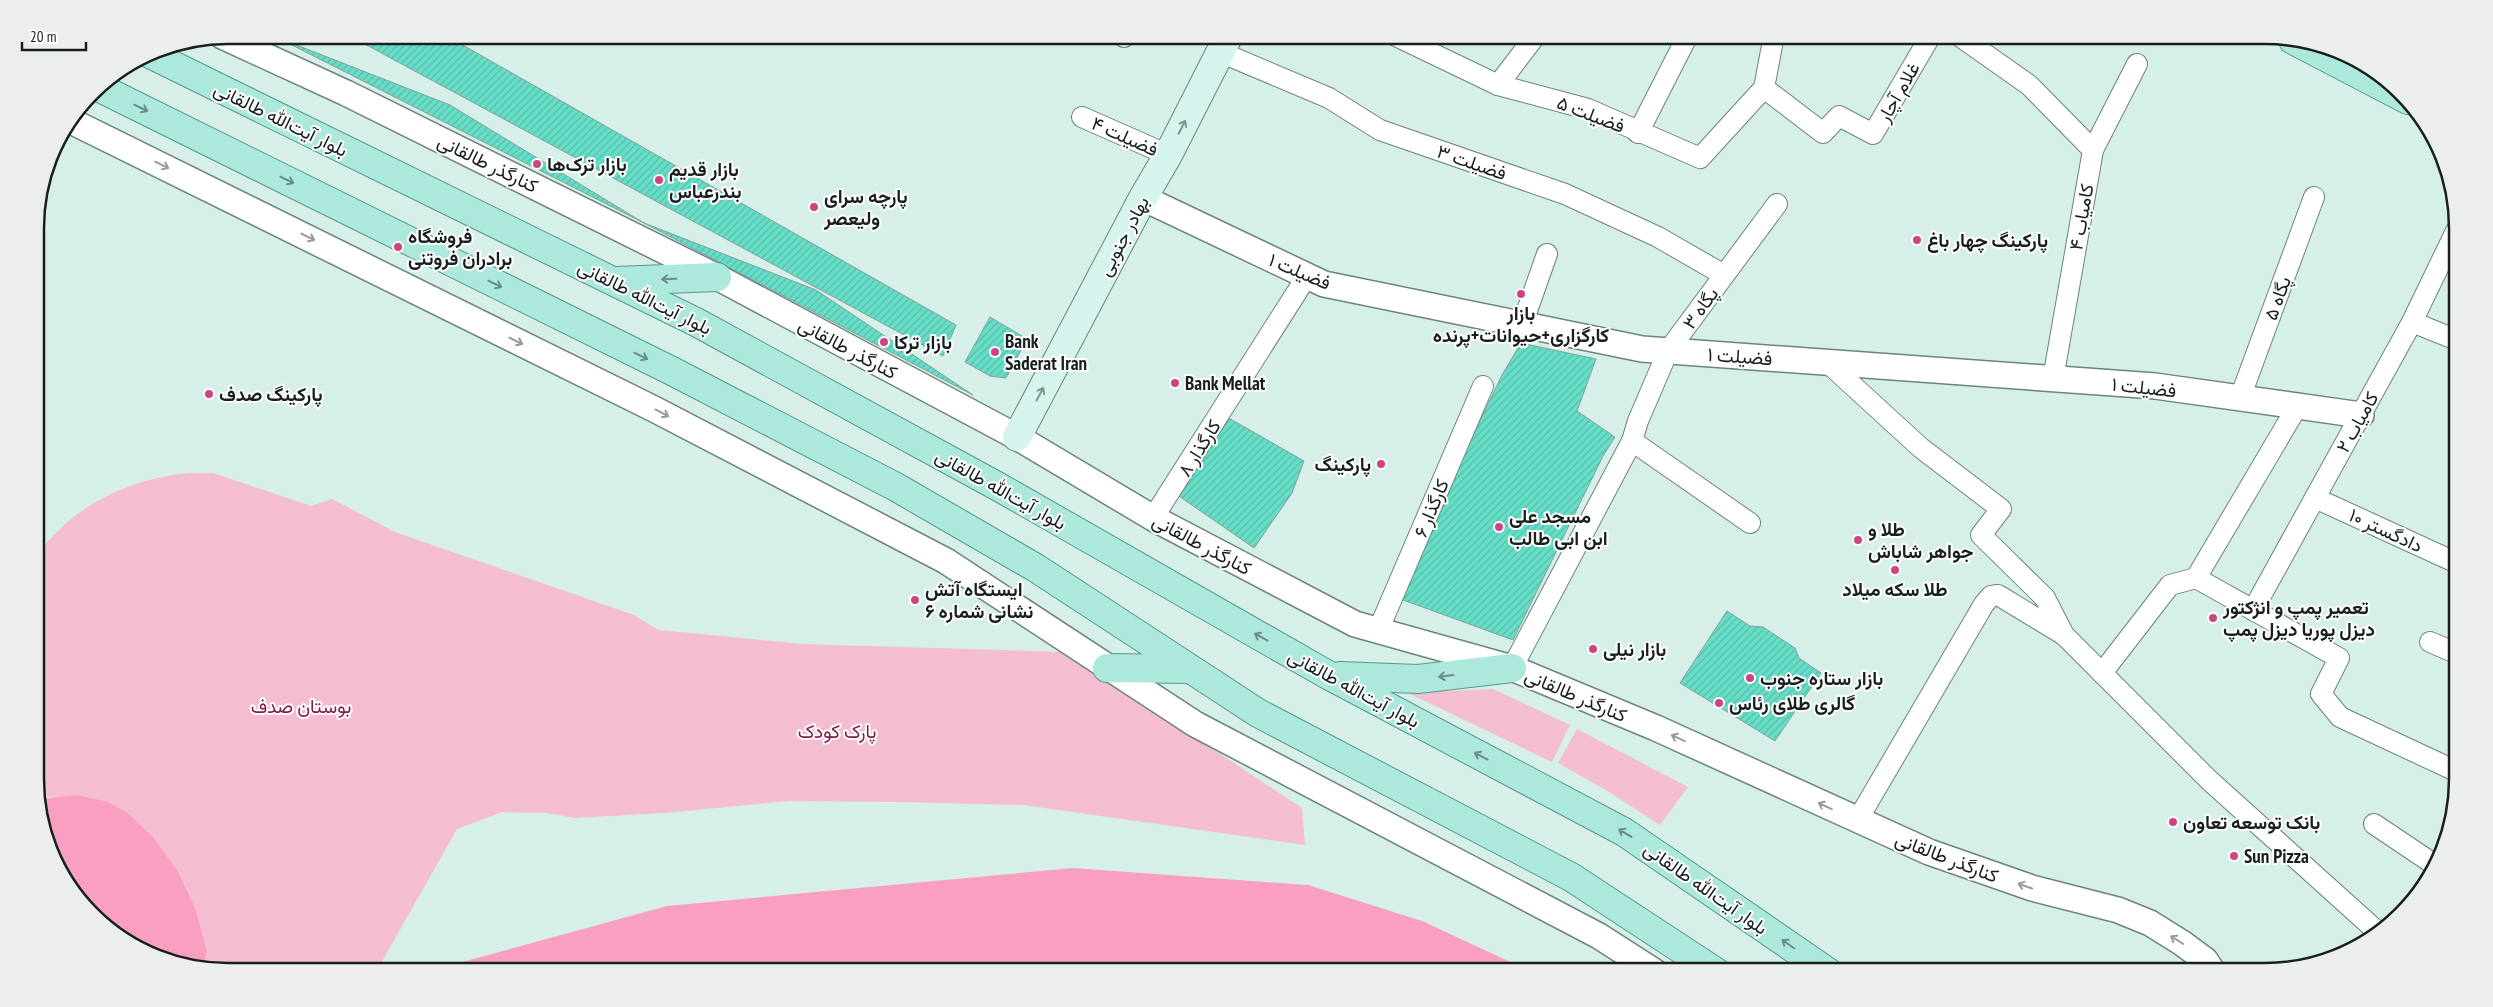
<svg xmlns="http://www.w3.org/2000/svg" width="2493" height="1007" viewBox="0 0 2493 1007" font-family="'PT Sans Narrow',Vazirmatn,sans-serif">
<defs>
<pattern id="building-hatch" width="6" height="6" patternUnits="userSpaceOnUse" patternTransform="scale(1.25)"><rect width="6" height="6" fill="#65ddc7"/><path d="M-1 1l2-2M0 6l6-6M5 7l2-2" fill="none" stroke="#57bdaa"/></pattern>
</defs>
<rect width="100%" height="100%" fill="#d6efe9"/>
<!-- green -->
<g fill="#f4bdd0">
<path d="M 189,473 L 213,473 L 311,506 L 332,499 L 395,532 L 634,615 L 658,630 L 802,644 L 1066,652 L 1302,808 L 1305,845 L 1023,805 L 899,802 L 789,801 L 663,813 L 575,818 L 547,813 L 502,812 L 457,829 L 376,972 L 228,972 L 202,968 L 207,952 L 196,910 L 178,871 L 153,837 L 129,814 L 46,796 L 39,799 L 37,555 C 74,505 128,479 189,473 Z"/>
<path d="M 1493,689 L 1570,725 L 1552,762 L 1408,693 Z"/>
<path d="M 1577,729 L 1688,787 L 1660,825 L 1606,790 L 1558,763 Z"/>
</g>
<!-- water -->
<g fill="#f9a0c2">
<path d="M 77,795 L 108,802 L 129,814 L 153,837 L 178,871 L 196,910 L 207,952 L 202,968 C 190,966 176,965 164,961 C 99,937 39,871 39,799 Z"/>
<path d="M 1073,868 L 1308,885 L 1422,921 L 1532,972 L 426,972 L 667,906 Z"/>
</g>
<!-- building -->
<g fill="url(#building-hatch)" stroke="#88a09b">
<path d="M 348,35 L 445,35 L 956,325 L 943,356 Z"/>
<path d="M 276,37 L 450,105 L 644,223 Z"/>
<path d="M 644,223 L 816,290 L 973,395 Z"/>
<path d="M 990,317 L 1027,339 L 1006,378 L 990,376 L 965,362 Z"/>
<path d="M 1521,343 L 1596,359 L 1577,411 L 1615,437 L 1603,456 L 1513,640 L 1395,597 L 1502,375 Z"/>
<path d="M 1227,417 L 1304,461 L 1292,493 L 1254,548 L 1176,494 Z"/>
<path d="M 1727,611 L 1750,626 L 1763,627 L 1795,648 L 1799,658 L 1821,673 L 1775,741 L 1680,683 Z"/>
</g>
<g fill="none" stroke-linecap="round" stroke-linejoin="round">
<!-- minor casing -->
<g stroke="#6c837e" stroke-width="22">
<g id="minor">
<path d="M 1122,35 L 1124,37"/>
<path d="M 1394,35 L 1498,85 L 1588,109 L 1700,158 L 1764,88"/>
<path d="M 1958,35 L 2029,85 L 2093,150"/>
<path d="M 1220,52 L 1329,98 L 1380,130 L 1565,194 L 1658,237 L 1724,275"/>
<path d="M 1498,85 L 1536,35"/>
<path d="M 1764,88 L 1823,133 L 1839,116 L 1873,134 L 1931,35"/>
<path d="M 1764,88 L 1774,35"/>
<path d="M 1082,117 L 1168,155"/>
<path d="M 1638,133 L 1688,35"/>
<path d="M 2412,322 L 2457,340"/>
<path d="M 1522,325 L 1547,254"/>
<path d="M 1827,362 L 1921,448 L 2001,509 L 1981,535 L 2045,598 L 2064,635"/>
<path d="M 2053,379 L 2093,150 L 2137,64"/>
<path d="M 2240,398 L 2314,197"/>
<path d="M 1632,441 L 1750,523"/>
<path d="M 2315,498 L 2457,563"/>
<path d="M 1153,518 L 1307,276"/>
<path d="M 2196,578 L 2297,407"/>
<path d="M 2253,610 L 2412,322 L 2456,231"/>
<path d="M 1378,631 L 1483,386"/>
<path d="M 2430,642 L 2458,654"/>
<path d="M 1512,668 L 1632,441 L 1638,421 L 1668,351 L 1777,204"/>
<path d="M 2102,673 L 2170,585 L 2196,578 L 2339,658 L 2321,694 L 2340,717 L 2458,772"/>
<path d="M 1857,821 L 1984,604 L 1991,596 L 1998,595 L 2064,635 L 2209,780 L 2380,934"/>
<path d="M 2374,824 L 2435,865"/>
</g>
</g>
<!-- tertiary casing -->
<g stroke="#6c837e" stroke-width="28">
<g id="tertiary">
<path d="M 222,36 L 346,93 L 717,277 L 1017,437 L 1153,518 L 1355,624 L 1512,668 L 1656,728 L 1929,852 L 2032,888 L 2118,910 L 2150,923 L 2182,943 L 2205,960 L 2213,972"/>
<path d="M 71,121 L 654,409 L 946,561 L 1195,724 L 1599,936 L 1655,972"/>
<path d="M 1143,198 L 1324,284 L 1642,349 L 2155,386 L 2361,415"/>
</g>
</g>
<!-- secondary casing -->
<g stroke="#6c837e" stroke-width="30">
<path id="secondary" d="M 1017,437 L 1143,198 L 1168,155 L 1229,35"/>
</g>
<!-- primary casing -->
<g stroke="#55988b" stroke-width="30">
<g id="primary">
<path d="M 2293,40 L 2408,100"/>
<path d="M 148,53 L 696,322 L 997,486 L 1328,675 L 1624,832 L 1828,972"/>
<path d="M 98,87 L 672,371 L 896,487 L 1036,568 L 1258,713 L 1571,877 L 1716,972"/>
<path d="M 616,281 L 717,277"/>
<path d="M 1107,668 L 1190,669"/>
<path d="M 1340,676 L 1418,679 L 1512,668"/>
</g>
</g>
<!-- minor -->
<use href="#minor" stroke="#fff" stroke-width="20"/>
<!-- tertiary -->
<use href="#tertiary" stroke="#fff" stroke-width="25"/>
<!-- secondary -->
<use href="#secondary" stroke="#d6f4ee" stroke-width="28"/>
<!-- primary -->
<use href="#primary" stroke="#ade8dd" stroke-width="28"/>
</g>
<!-- one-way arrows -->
<defs><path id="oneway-shaft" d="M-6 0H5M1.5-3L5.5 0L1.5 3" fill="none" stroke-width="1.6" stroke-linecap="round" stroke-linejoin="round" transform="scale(1.25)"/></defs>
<g stroke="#6a8e87">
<use href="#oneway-shaft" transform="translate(141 108) rotate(26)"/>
<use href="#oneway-shaft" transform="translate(287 180) rotate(26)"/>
<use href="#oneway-shaft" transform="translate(669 279) rotate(178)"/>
<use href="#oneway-shaft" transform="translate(495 284) rotate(26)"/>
<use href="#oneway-shaft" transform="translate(641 356) rotate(26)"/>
<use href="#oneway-shaft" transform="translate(1261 637) rotate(-151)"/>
<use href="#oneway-shaft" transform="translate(1446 676) rotate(173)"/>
<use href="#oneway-shaft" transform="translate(1481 756) rotate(-152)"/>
<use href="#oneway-shaft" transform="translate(1625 833) rotate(-149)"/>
<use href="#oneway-shaft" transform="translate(1788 944) rotate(-145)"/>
</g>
<g stroke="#809590">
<use href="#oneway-shaft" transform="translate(1182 127) rotate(-63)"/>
<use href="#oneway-shaft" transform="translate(1040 394) rotate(-62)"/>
</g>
<g stroke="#979b9a">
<use href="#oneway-shaft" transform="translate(162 165) rotate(26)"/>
<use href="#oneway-shaft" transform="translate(308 237) rotate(26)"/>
<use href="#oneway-shaft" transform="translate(516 341) rotate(26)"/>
<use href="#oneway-shaft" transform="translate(662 413) rotate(28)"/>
<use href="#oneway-shaft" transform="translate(1678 738) rotate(-155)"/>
<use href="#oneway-shaft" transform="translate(1825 806) rotate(-155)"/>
<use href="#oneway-shaft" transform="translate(2025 886) rotate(-161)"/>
<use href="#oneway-shaft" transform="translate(2177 940) rotate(-148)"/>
</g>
<!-- markers -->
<g fill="#cc4583" stroke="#fff" stroke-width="2">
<circle cx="537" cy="164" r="5"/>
<circle cx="659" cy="180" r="5"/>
<circle cx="814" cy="207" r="5"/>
<circle cx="1917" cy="240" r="5"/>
<circle cx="398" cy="247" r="5"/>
<circle cx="1521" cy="294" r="5"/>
<circle cx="884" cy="342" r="5"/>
<circle cx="995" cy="352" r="5"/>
<circle cx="1175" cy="383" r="5"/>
<circle cx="209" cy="394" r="5"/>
<circle cx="1381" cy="464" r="5"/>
<circle cx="1499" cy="527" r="5"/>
<circle cx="1858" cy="540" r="5"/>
<circle cx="1895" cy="570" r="5"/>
<circle cx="915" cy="600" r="5"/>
<circle cx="2213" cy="618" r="5"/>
<circle cx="1593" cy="649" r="5"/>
<circle cx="1750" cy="678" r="5"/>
<circle cx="1719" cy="703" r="5"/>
<circle cx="2173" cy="822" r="5"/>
<circle cx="2234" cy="856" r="5"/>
</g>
<g text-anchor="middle" stroke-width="4" stroke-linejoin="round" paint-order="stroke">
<!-- street labels -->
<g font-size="19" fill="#17201e" stroke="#fff">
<text transform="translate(1898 92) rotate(-60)" y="7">غلام آچار</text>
<text transform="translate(1591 114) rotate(21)" y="7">فضیلت ۵</text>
<text transform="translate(281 119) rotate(26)" y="7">بلوار آیت‌الله طالقانی</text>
<text transform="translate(1125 136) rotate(24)" y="7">فضیلت ۴</text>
<text transform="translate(1472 162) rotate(19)" y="7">فضیلت ۳</text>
<text transform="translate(488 163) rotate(26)" y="7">کنارگذر طالقانی</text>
<text transform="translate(2081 217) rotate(-80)" y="7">کامیاب ۴</text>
<text transform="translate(1123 236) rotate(-62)" y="7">بهادر جنوبی</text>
<text transform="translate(1300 271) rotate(23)" y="7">فضیلت ۱</text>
<text transform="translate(645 297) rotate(26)" y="7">بلوار آیت‌الله طالقانی</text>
<text transform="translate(2277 298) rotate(-70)" y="7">پگاه ۵</text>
<text transform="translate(1700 308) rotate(-54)" y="7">پگاه ۳</text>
<text transform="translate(848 348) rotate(28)" y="7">کنارگذر طالقانی</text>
<text transform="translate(1740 356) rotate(4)" y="7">فضیلت ۱</text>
<text transform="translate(2144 387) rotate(6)" y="7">فضیلت ۱</text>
<text transform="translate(2357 422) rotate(-61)" y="7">کامیاب ۲</text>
<text transform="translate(1199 448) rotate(-58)" y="7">کارگذار ۸</text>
<text transform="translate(1001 489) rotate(29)" y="7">بلوار آیت‌الله طالقانی</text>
<text transform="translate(1431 508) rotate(-67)" y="7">کارگذار ۶</text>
<text transform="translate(2386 530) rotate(25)" y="7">دادگستر ۱۰</text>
<text transform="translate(1202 544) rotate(28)" y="7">کنارگذر طالقانی</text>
<text transform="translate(1354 688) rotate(28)" y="7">بلوار آیت‌الله طالقانی</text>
<text transform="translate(1576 695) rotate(23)" y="7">کنارگذر طالقانی</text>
<text transform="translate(1947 857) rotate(21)" y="7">کنارگذر طالقانی</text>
<text transform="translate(1706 888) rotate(35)" y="7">بلوار آیت‌الله طالقانی</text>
</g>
<!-- poi labels -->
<g font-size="19" font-weight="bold" fill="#17201e" stroke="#fff" text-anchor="start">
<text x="547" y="171">بازار ترک‌ها</text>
<text x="669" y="176">بازار قدیم<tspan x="669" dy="22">بندرعباس</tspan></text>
<text x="824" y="203">پارچه سرای<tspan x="824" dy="22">ولیعصر</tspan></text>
<text x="408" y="243">فروشگاه<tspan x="408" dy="22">برادران فروتنی</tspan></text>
<text x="1927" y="247">پارکینگ چهار باغ</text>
<text x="1521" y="320" text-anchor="middle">بازار<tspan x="1521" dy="22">کارگزاری+حیوانات+پرنده</tspan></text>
<text x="1005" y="348">Bank<tspan x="1005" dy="22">Saderat Iran</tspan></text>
<text x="894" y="349">بازار ترکا</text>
<text x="1185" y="390">Bank Mellat</text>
<text x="219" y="401">پارکینگ صدف</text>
<text x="1371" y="471" text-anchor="end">پارکینگ</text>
<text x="1509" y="523">مسجد علی<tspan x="1509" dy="22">ابن ابی طالب</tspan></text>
<text x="1868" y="536">طلا و<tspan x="1868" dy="22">جواهر شاباش</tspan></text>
<text x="925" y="596">ایستگاه آتش<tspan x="925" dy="22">نشانی شماره ۶</tspan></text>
<text x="1895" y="596" text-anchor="middle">طلا سکه میلاد</text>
<text x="2223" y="614">تعمیر پمپ و انژکتور<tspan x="2223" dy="22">دیزل پوریا دیزل پمپ</tspan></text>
<text x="1603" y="656">بازار نیلی</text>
<text x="1760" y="685">بازار ستاره جنوب</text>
<text x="1729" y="710">گالری طلای رئاس</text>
<text x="2183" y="829">بانک توسعه تعاون</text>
<text x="2244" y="863">Sun Pizza</text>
</g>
<!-- park labels -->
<g font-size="19" fill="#801b4d" stroke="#fff">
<text x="301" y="713">بوستان صدف</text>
<text x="837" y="738">پارک کودک</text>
</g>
</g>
<!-- crop -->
<path d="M0 0H2493V1007H0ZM228 44H2265A184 184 0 0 1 2449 228V779A184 184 0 0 1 2265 963H228A184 184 0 0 1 44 779V228A184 184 0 0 1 228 44Z" fill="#eceded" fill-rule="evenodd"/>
<path fill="none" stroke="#17201e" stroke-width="2.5" d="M228 44H2265A184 184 0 0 1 2449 228V779A184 184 0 0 1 2265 963H228A184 184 0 0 1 44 779V228A184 184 0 0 1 228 44Z"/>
<!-- scale -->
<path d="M22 42v8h64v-8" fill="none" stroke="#17201e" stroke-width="2.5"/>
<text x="30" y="42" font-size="15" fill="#17201e" stroke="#ffffff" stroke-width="4" paint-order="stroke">20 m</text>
</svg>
